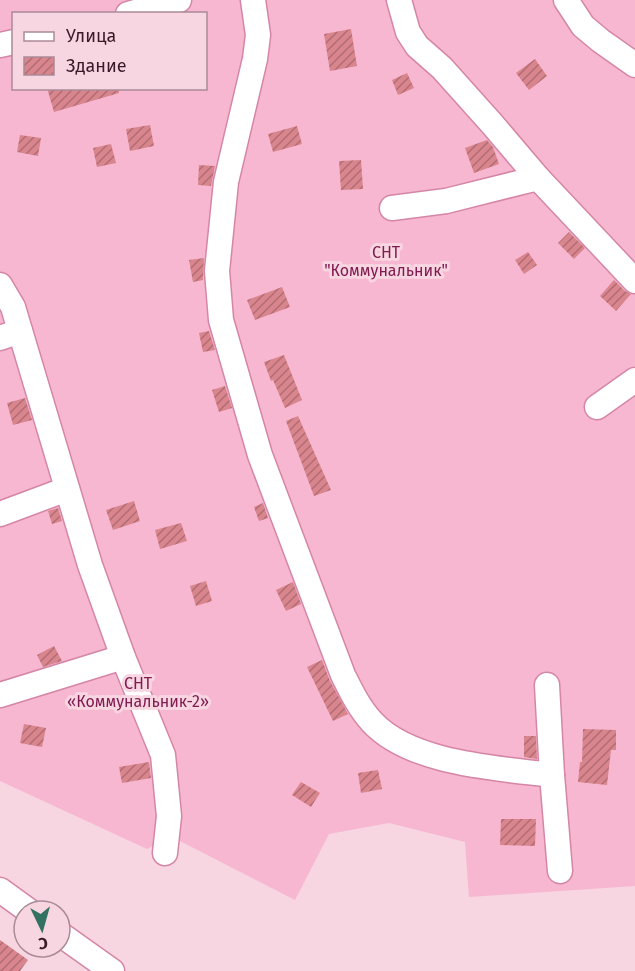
<svg xmlns="http://www.w3.org/2000/svg" width="635" height="971" viewBox="0 0 635 971" font-family="'Fira Sans',sans-serif">
<defs>
<pattern id="building-hatch" width="6" height="6" patternUnits="userSpaceOnUse" patternTransform="scale(1.5)"><rect width="6" height="6" fill="#d9858d"/><path d="M-1 1l2-2M0 6l6-6M5 7l2-2" fill="none" stroke="#b16c73"/></pattern>
</defs>
<rect width="100%" height="100%" fill="#f7d5e1"/>
<!-- garden -->
<path fill="#f7b7d0" fill-rule="evenodd" d="M 0,0 L 635,0 L 635,886 L 469,897 L 465,842 L 389,823 L 329,834 L 295,900 L 172,837 L 147,849 L 0,781 ZM 14,14 L 206,14 L 206,88 L 14,88 Z"/>
<!-- building -->
<g fill="url(#building-hatch)">
<path d="M 351,29 L 357,66 L 330,71 L 324,34 Z"/>
<path d="M 535,59 L 547,76 L 529,90 L 516,73 Z"/>
<path d="M 407,73 L 414,88 L 398,95 L 392,80 Z"/>
<path d="M 47,88 L 119,88 L 119,93 L 54,112 Z"/>
<path d="M 150,125 L 154,146 L 130,151 L 126,129 Z"/>
<path d="M 297,126 L 302,144 L 273,152 L 268,134 Z"/>
<path d="M 20,135 L 41,138 L 38,156 L 17,152 Z"/>
<path d="M 487,140 L 493,147 L 499,164 L 474,173 L 465,148 Z"/>
<path d="M 111,144 L 116,163 L 97,167 L 93,148 Z"/>
<path d="M 361,160 L 363,189 L 341,190 L 339,161 Z"/>
<path d="M 199,165 L 215,166 L 211,186 L 198,185 Z"/>
<path d="M 569,232 L 585,248 L 574,259 L 558,243 Z"/>
<path d="M 528,252 L 537,265 L 524,274 L 515,260 Z"/>
<path d="M 204,258 L 203,280 L 193,282 L 189,260 Z"/>
<path d="M 614,280 L 625,291 L 631,294 L 616,311 L 600,296 Z"/>
<path d="M 282,287 L 290,307 L 255,320 L 247,300 Z"/>
<path d="M 209,331 L 215,350 L 203,352 L 199,333 Z"/>
<path d="M 284,355 L 302,400 L 285,408 L 273,380 L 271,381 L 264,362 Z"/>
<path d="M 225,386 L 232,408 L 219,412 L 212,390 Z"/>
<path d="M 25,398 L 32,420 L 13,425 L 7,403 Z"/>
<path d="M 298,416 L 331,490 L 314,496 L 286,421 Z"/>
<path d="M 134,501 L 140,521 L 113,530 L 106,510 Z"/>
<path d="M 263,503 L 268,518 L 259,521 L 254,507 Z"/>
<path d="M 58,508 L 62,521 L 52,524 L 48,511 Z"/>
<path d="M 181,523 L 187,541 L 160,549 L 155,530 Z"/>
<path d="M 206,581 L 212,601 L 196,606 L 190,586 Z"/>
<path d="M 293,582 L 301,604 L 286,611 L 276,590 Z"/>
<path d="M 54,646 L 62,661 L 43,667 L 37,655 Z"/>
<path d="M 322,660 L 330,681 L 348,714 L 333,721 L 307,667 Z"/>
<path d="M 24,724 L 46,728 L 42,747 L 20,743 Z"/>
<path d="M 583,729 L 616,730 L 616,750 L 611,750 L 607,785 L 578,782 L 580,762 L 582,762 Z"/>
<path d="M 524,736 L 536,736 L 537,759 L 524,757 Z"/>
<path d="M 149,762 L 151,778 L 122,783 L 119,767 Z"/>
<path d="M 378,770 L 382,789 L 361,793 L 358,773 Z"/>
<path d="M 301,782 L 320,793 L 311,807 L 292,795 Z"/>
<path d="M 501,819 L 536,819 L 535,846 L 500,845 Z"/>
<path d="M 0,940 L 28,960 L 20,971 L 0,971 Z"/>
</g>
<g fill="none" stroke-linecap="round" stroke-linejoin="round">
<!-- minor casing -->
<g stroke="#d586a6" stroke-width="27">
<g id="minor">
<path d="M 253,0 L 258,35 L 255,59 L 226,182 L 217,271 L 221,320 L 260,455 L 343,675 C 351,691 359,708 372,722 C 411,764 497,768 552,775"/>
<path d="M 399,0 L 408,32 L 417,46 L 442,68 L 493,125 L 538,178 L 635,281"/>
<path d="M 566,0 L 583,26 L 601,41 L 635,65"/>
<path d="M 128,14 L 179,0"/>
<path d="M 0,45 L 14,42"/>
<path d="M 392,208 L 446,201 L 538,178"/>
<path d="M 0,285 L 13,307 L 90,565 L 123,657 L 163,755 L 169,816 L 165,853"/>
<path d="M 0,338 L 20,331"/>
<path d="M 597,407 L 635,380"/>
<path d="M 0,514 L 67,489"/>
<path d="M 547,685 L 552,775 L 560,871"/>
<path d="M 0,695 L 123,657"/>
<path d="M 0,890 L 29,911"/>
<path d="M 60,934 L 112,971"/>
</g>
</g>
<!-- minor -->
<use href="#minor" stroke="#fff" stroke-width="24"/>
</g>
<g text-anchor="middle" stroke-width="6" stroke-linejoin="round" paint-order="stroke">
<!-- park labels -->
<g font-size="16" fill="#811b50" stroke="#f7d5e1">
<text x="386" y="258">СНТ<tspan x="386" dy="18">"Коммунальник"</tspan></text>
<text x="138" y="689">СНТ<tspan x="138" dy="18">«Коммунальник-2»</tspan></text>
</g>
</g>
<!-- legend -->
<rect x="12" y="12" width="195" height="78" fill="#f7d5e1" stroke="#ab8a97" stroke-width="1.5"/>
<rect x="24" y="32" width="30" height="9" fill="#ffffff" stroke="#ab8a97" stroke-width="1.5"/>
<text x="66" y="42" font-size="18" fill="#391a27">Улица</text>
<rect x="24" y="57" width="30" height="18" fill="url(#building-hatch)" stroke="#ab8a97" stroke-width="1.5"/>
<text x="66" y="72" font-size="18" fill="#391a27">Здание</text>
<!-- north arrow -->
<g transform="translate(42 929) rotate(175)"><circle r="28" fill="#f7d5e1" stroke="#ab8a97" stroke-width="1.5"/>
<path d="M0-4.5L10 22L0 15L-10 22Z" fill="#317261"/>
<text y="-9" font-size="16" font-weight="bold" text-anchor="middle" fill="#391a27">С</text>
</g>
</svg>
